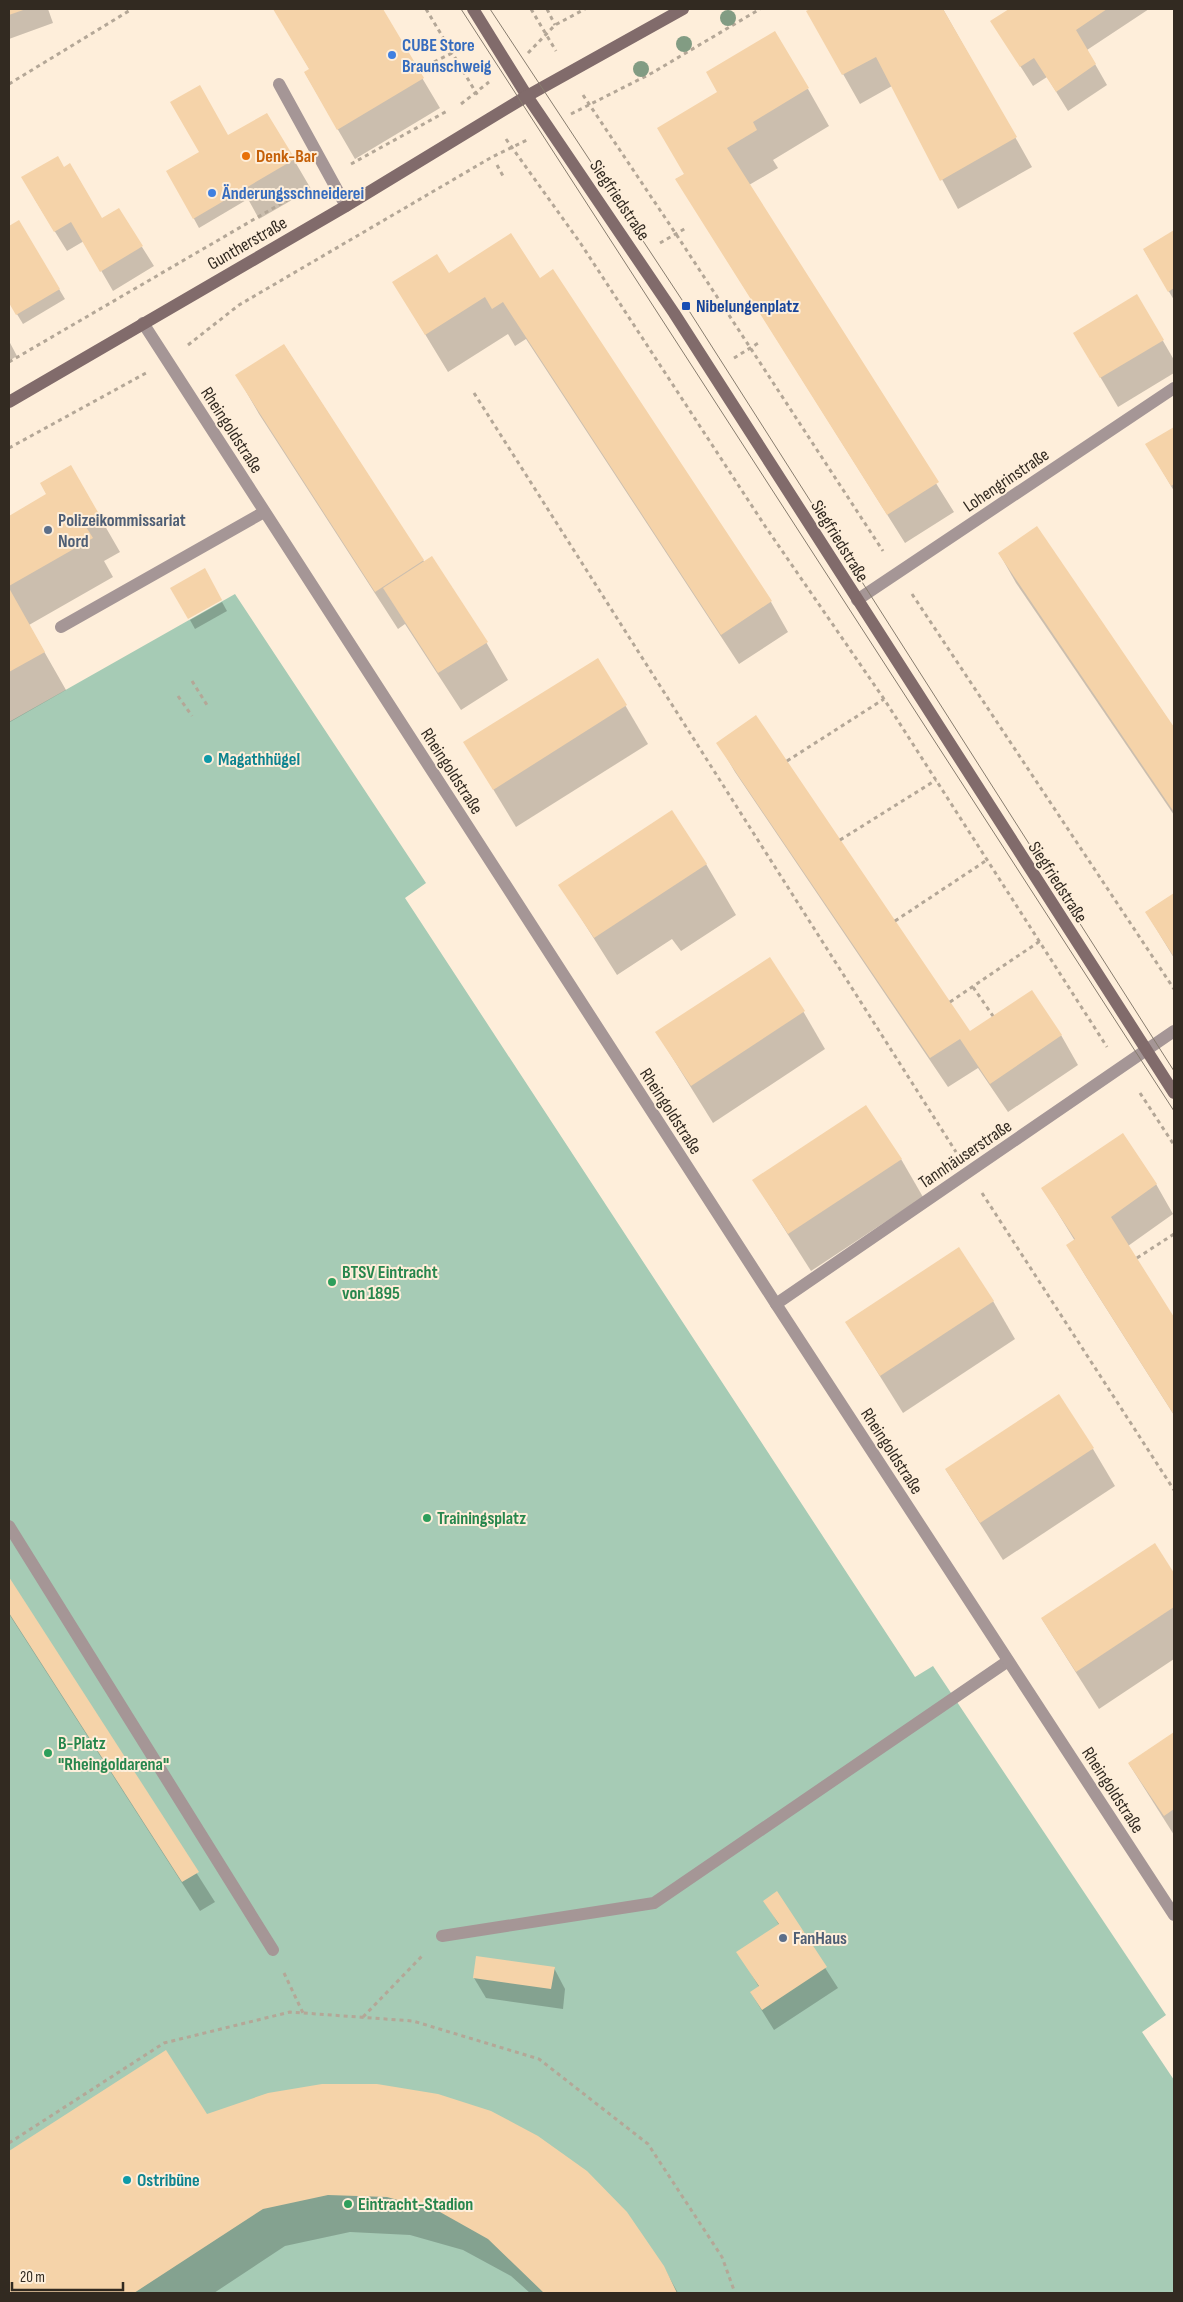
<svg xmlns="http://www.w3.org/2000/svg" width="1183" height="2302" viewBox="0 0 1183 2302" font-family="'Sofia Sans Condensed',sans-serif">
<rect width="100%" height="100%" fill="#feeeda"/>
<!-- green -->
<path fill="#a6cbb5" d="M 235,594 L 426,883 L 405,898 L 915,1677 L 933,1666 L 1166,2015 L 1142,2032 L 1174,2080 L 1174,2293 L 9,2293 L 9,722 Z"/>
<!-- shadow -->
<g fill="#0003">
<path d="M 9,9 L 48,9 L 53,23 L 9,39 Z"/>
<path d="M 275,9 L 381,9 L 440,108 L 355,159 L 305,73 L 310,70 Z"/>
<path d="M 813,9 L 943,9 L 1032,167 L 958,209 L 892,86 L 860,104 L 808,12 Z"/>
<path d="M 1011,9 L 1149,9 L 1087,50 L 1107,85 L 1068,111 L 1047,77 L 1033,86 L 992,22 Z"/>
<path d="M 808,89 L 829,126 L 773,160 L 778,168 L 749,185 L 954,512 L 905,543 L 676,179 L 685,174 L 719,92 Z"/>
<path d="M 267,114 L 311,189 L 259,219 L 248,199 L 199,228 L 168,171 Z"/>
<path d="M 64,169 L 102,220 L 142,247 L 154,266 L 113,291 L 84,241 L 67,251 L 34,198 Z"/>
<path d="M 19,222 L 65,299 L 23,324 L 9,301 L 9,228 Z"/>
<path d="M 1174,232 L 1174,300 L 1144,250 Z"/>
<path d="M 553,271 L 771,602 L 788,632 L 739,664 L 526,339 L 515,346 L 508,334 L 448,372 L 394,283 L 449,274 L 540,280 Z"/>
<path d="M 1137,296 L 1174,360 L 1174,373 L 1118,407 L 1092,363 Z"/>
<path d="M 9,341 L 17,356 L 9,361 Z"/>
<path d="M 284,345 L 425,563 L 486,642 L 508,680 L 461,710 L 405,624 L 398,629 L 259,414 L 237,376 Z"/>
<path d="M 1174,428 L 1174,491 L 1147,445 Z"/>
<path d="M 71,467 L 120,552 L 104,561 L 113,577 L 29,625 L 66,690 L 10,722 L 9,517 L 48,495 Z"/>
<path d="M 1037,528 L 1174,728 L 1174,815 L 1016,583 L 999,553 Z"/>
<path d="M 222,602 L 227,611 L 195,629 L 190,620 Z"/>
<path d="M 598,659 L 648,744 L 516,827 L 465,743 Z"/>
<path d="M 718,743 L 970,1033 L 1061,1035 L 1078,1065 L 1008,1112 L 978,1068 L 948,1087 L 735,772 Z"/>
<path d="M 706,864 L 736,915 L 681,951 L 672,939 L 617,975 L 560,885 Z"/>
<path d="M 1174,894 L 1174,958 L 1146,912 Z"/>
<path d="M 803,1011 L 825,1049 L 713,1123 L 657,1033 Z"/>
<path d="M 901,1159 L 923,1197 L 811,1271 L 754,1181 Z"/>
<path d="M 1156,1184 L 1173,1214 L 1128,1246 L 1174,1319 L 1174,1415 L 1085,1275 L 1068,1246 L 1075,1241 L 1043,1189 Z"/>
<path d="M 993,1301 L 1015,1339 L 903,1413 L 846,1322 Z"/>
<path d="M 1093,1449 L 1115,1486 L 1003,1560 L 946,1470 Z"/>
<path d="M 1154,1545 L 1174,1575 L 1174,1659 L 1099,1709 L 1042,1619 Z"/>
<path d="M 9,1579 L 215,1902 L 200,1911 L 9,1614 Z"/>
<path d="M 1174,1733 L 1174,1835 L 1129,1764 Z"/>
<path d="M 777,1893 L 838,1988 L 774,2030 L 751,1993 L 759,1987 L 738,1952 L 779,1925 L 765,1901 Z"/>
<path d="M 554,1968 L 565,1989 L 563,2009 L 486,1998 L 474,1978 Z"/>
<path d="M 166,2051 L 207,2116 L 663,2266 L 678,2293 L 530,2293 L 511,2276 L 463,2250 L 410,2235 L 350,2232 L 285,2246 L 214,2293 L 9,2293 L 9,2153 Z"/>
</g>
<!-- building -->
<g fill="#f5d3a9">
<path d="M 9,9 L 26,9 L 9,15 Z"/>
<path d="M 273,9 L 383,9 L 424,78 L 337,130 L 304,72 L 309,69 Z"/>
<path d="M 810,9 L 943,9 L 1017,137 L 940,181 L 876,57 L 842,75 L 806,11 Z"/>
<path d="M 1009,9 L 1107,9 L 1076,30 L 1096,64 L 1056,92 L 1034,58 L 1020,67 L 990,21 Z"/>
<path d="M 775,31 L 809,88 L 753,122 L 757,130 L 727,148 L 939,482 L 887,515 L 675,179 L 684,174 L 657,128 L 717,92 L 706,72 Z"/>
<path d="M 200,85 L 228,135 L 267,113 L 295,159 L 193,219 L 166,171 L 199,152 L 170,102 Z"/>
<path d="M 58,156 L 64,167 L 70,163 L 102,218 L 119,208 L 143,246 L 100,272 L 71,222 L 54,232 L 21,177 Z"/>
<path d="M 19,220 L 60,289 L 16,315 L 9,303 L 9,226 Z"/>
<path d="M 1174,230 L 1174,288 L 1168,292 L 1143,249 Z"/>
<path d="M 511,233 L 540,278 L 553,269 L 772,601 L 721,635 L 503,302 L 492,309 L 485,297 L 425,335 L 392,282 L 437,254 L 449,273 Z"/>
<path d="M 1137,294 L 1164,340 L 1100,378 L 1073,333 Z"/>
<path d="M 284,344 L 424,560 L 375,592 L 235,375 Z"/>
<path d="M 1174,427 L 1174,484 L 1171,486 L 1145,444 Z"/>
<path d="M 71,465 L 99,514 L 83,522 L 93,538 L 9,586 L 9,516 L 46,494 L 40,483 Z"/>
<path d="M 1037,526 L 1174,727 L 1174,812 L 998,553 Z"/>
<path d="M 432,556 L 488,642 L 438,673 L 383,588 Z"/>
<path d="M 205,568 L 222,600 L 188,619 L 170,588 Z"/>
<path d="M 9,588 L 45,652 L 9,672 Z"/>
<path d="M 598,658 L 627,705 L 493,790 L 463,742 Z"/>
<path d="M 756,715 L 970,1031 L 1032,990 L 1062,1035 L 990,1084 L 960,1039 L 930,1058 L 716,743 Z"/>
<path d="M 672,810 L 707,864 L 594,938 L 558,885 Z"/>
<path d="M 1174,893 L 1174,957 L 1145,912 Z"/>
<path d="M 770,957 L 805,1011 L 691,1086 L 655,1032 Z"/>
<path d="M 866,1105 L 902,1159 L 788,1234 L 752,1180 Z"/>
<path d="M 1123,1133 L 1157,1184 L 1111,1217 L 1174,1317 L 1174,1415 L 1066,1245 L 1075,1239 L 1041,1188 Z"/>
<path d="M 959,1247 L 994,1301 L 880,1376 L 845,1322 Z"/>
<path d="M 1059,1394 L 1094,1448 L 980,1523 L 945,1469 Z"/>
<path d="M 1155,1543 L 1174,1573 L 1174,1607 L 1076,1672 L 1041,1618 Z"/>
<path d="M 9,1577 L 199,1872 L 182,1882 L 9,1613 Z"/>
<path d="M 1174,1732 L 1174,1809 L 1164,1816 L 1128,1763 Z"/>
<path d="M 777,1891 L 827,1967 L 762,2010 L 750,1992 L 759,1986 L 736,1952 L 779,1924 L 763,1901 Z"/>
<path d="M 476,1956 L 555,1967 L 551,1989 L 473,1978 Z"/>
<path d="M 166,2050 L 207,2114 L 268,2093 L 322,2084 L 377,2084 L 438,2094 L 491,2111 L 538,2136 L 587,2171 L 627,2212 L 664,2266 L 677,2293 L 544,2293 L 488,2239 L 440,2212 L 387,2197 L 328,2195 L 263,2209 L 134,2293 L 9,2293 L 9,2151 Z"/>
</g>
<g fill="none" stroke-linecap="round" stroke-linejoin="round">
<!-- path -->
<g stroke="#b4a797" stroke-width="3" stroke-dasharray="4 4" stroke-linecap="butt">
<path d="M 426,9 L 478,96"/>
<path d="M 531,9 L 556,51"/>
<path d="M 547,9 L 555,25"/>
<path d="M 528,53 L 555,25 L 585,9"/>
<path d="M 434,62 L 452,53"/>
<path d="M 9,84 L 132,9"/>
<path d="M 583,95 L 676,234 L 883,551"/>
<path d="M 461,104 L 489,82"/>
<path d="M 571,114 L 652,73 L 760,9"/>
<path d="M 506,139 L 581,244 L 765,526 L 884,699 L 1107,1047"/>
<path d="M 351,164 L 449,110"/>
<path d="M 497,165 L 503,176"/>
<path d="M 660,243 L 686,228"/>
<path d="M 188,345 L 239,305 L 492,157 L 527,140"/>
<path d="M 734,358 L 760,342"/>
<path d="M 9,362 L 306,189"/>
<path d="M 474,393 L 956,1152"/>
<path d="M 9,448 L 146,373"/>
<path d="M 912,594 L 1174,989"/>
<path d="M 192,681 L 207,705"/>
<path d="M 178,696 L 192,716"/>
<path d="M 787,761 L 884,699"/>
<path d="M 840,840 L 936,780"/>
<path d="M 895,921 L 987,860"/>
<path d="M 973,987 L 993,1016"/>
<path d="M 950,1002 L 1040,941"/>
<path d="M 1140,1093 L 1174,1145"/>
<path d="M 982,1193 L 1174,1490"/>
<path d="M 1137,1258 L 1174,1234"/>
<path d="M 284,1973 L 303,2013"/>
<path d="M 363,2017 L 424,1954"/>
<path d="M 9,2143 L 164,2043 L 290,2012 L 413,2021 L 539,2059 L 648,2144 L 722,2257 L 735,2293"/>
</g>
<!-- lane -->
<g stroke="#a59696" stroke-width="12">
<path d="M 279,84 L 346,206"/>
<path d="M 61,627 L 264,512"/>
<path d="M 9,1526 L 273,1950"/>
<path d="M 442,1936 L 654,1903 L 1008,1661"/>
</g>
<!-- street -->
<g stroke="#a59696" stroke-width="12">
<path d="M 143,323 L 776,1304 L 1174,1915"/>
<path d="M 857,600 L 1174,388"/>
<path d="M 776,1304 L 1174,1031"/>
</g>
<!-- secondary -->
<g stroke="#816b6b" stroke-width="12">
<path d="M 473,9 L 527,96 L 674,313 L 1174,1093"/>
<path d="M 9,402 L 346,206 L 527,96 L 683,9"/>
</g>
<!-- tram -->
<g stroke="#877c6e" stroke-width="1">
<path d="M 461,9 L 1174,1111"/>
<path d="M 490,9 L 686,306 L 1174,1071"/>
</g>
</g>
<!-- trees -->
<g fill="#829c83">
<circle cx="728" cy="18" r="8"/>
<circle cx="684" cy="44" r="8"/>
<circle cx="641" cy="69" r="8"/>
</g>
<!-- markers -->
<g fill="#3f7fe0" stroke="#feeeda" stroke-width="2">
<circle cx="392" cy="55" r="5"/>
<circle cx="212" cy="193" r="5"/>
</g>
<circle fill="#e8710a" stroke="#feeeda" stroke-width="2" cx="246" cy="156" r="5"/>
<rect fill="#1a4fb4" stroke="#feeeda" stroke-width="2" x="681" y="301" width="10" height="10" rx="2.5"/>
<g fill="#5c6f8a" stroke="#feeeda" stroke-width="2">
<circle cx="48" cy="530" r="5"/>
<circle cx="783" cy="1938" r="5"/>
</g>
<g fill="#0f9aa8" stroke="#feeeda" stroke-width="2">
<circle cx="208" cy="759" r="5"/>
<circle cx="127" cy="2180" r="5"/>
</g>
<g fill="#2e9e5b" stroke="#feeeda" stroke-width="2">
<circle cx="332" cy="1282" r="5"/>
<circle cx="427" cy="1518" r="5"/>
<circle cx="48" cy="1753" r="5"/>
<circle cx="348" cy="2204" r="5"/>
</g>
<g text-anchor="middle" stroke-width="4" stroke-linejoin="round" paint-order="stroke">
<!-- shop labels -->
<g font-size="18" font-weight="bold" fill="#366cbe" stroke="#feeeda" text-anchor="start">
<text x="402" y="51">CUBE Store<tspan x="402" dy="21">Braunschweig</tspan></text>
<text x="222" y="199">Änderungsschneiderei</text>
</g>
<!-- food labels -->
<g font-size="18" font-weight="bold" fill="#c56008" stroke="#feeeda" text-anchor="start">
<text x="256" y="162">Denk-Bar</text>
</g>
<!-- street labels -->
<g font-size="18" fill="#322a21" stroke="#feeeda">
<text transform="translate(620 200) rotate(56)" y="6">Siegfriedstraße</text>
<text transform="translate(247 243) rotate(-30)" y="6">Guntherstraße</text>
<text transform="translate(232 430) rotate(57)" y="6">Rheingoldstraße</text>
<text transform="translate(1006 480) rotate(-34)" y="6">Lohengrinstraße</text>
<text transform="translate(840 541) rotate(58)" y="6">Siegfriedstraße</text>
<text transform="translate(452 771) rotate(57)" y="6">Rheingoldstraße</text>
<text transform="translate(1058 882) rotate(57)" y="6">Siegfriedstraße</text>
<text transform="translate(671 1111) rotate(57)" y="6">Rheingoldstraße</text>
<text transform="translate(965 1154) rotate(-34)" y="6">Tannhäuserstraße</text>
<text transform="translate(892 1451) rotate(57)" y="6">Rheingoldstraße</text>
<text transform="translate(1113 1790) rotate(57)" y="6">Rheingoldstraße</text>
</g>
<!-- transit labels -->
<g font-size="18" font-weight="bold" fill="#164399" stroke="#feeeda" text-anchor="start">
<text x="696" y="312">Nibelungenplatz</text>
</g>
<!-- service labels -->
<g font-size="18" font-weight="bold" fill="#4e5e75" stroke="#feeeda" text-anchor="start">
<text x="58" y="526">Polizeikommissariat<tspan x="58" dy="21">Nord</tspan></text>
<text x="793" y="1944">FanHaus</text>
</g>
<!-- culture labels -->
<g font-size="18" font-weight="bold" fill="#0d838f" stroke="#feeeda" text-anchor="start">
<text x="218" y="765">Magathhügel</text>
<text x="137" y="2186">Ostribüne</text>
</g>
<!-- leisure labels -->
<g font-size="18" font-weight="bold" fill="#27864d" stroke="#feeeda" text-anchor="start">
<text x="342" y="1278">BTSV Eintracht<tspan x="342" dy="21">von 1895</tspan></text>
<text x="437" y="1524">Trainingsplatz</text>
<text x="58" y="1749">B-Platz<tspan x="58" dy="21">"Rheingoldarena"</tspan></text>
<text x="358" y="2210">Eintracht-Stadion</text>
</g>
</g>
<!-- border -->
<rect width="1183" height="2302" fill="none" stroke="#322a21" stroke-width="20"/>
<!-- scale -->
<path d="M12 2282v8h111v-8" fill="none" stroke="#322a21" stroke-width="2.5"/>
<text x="20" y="2282" font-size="15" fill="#322a21" stroke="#feeeda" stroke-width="4" paint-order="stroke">20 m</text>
</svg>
